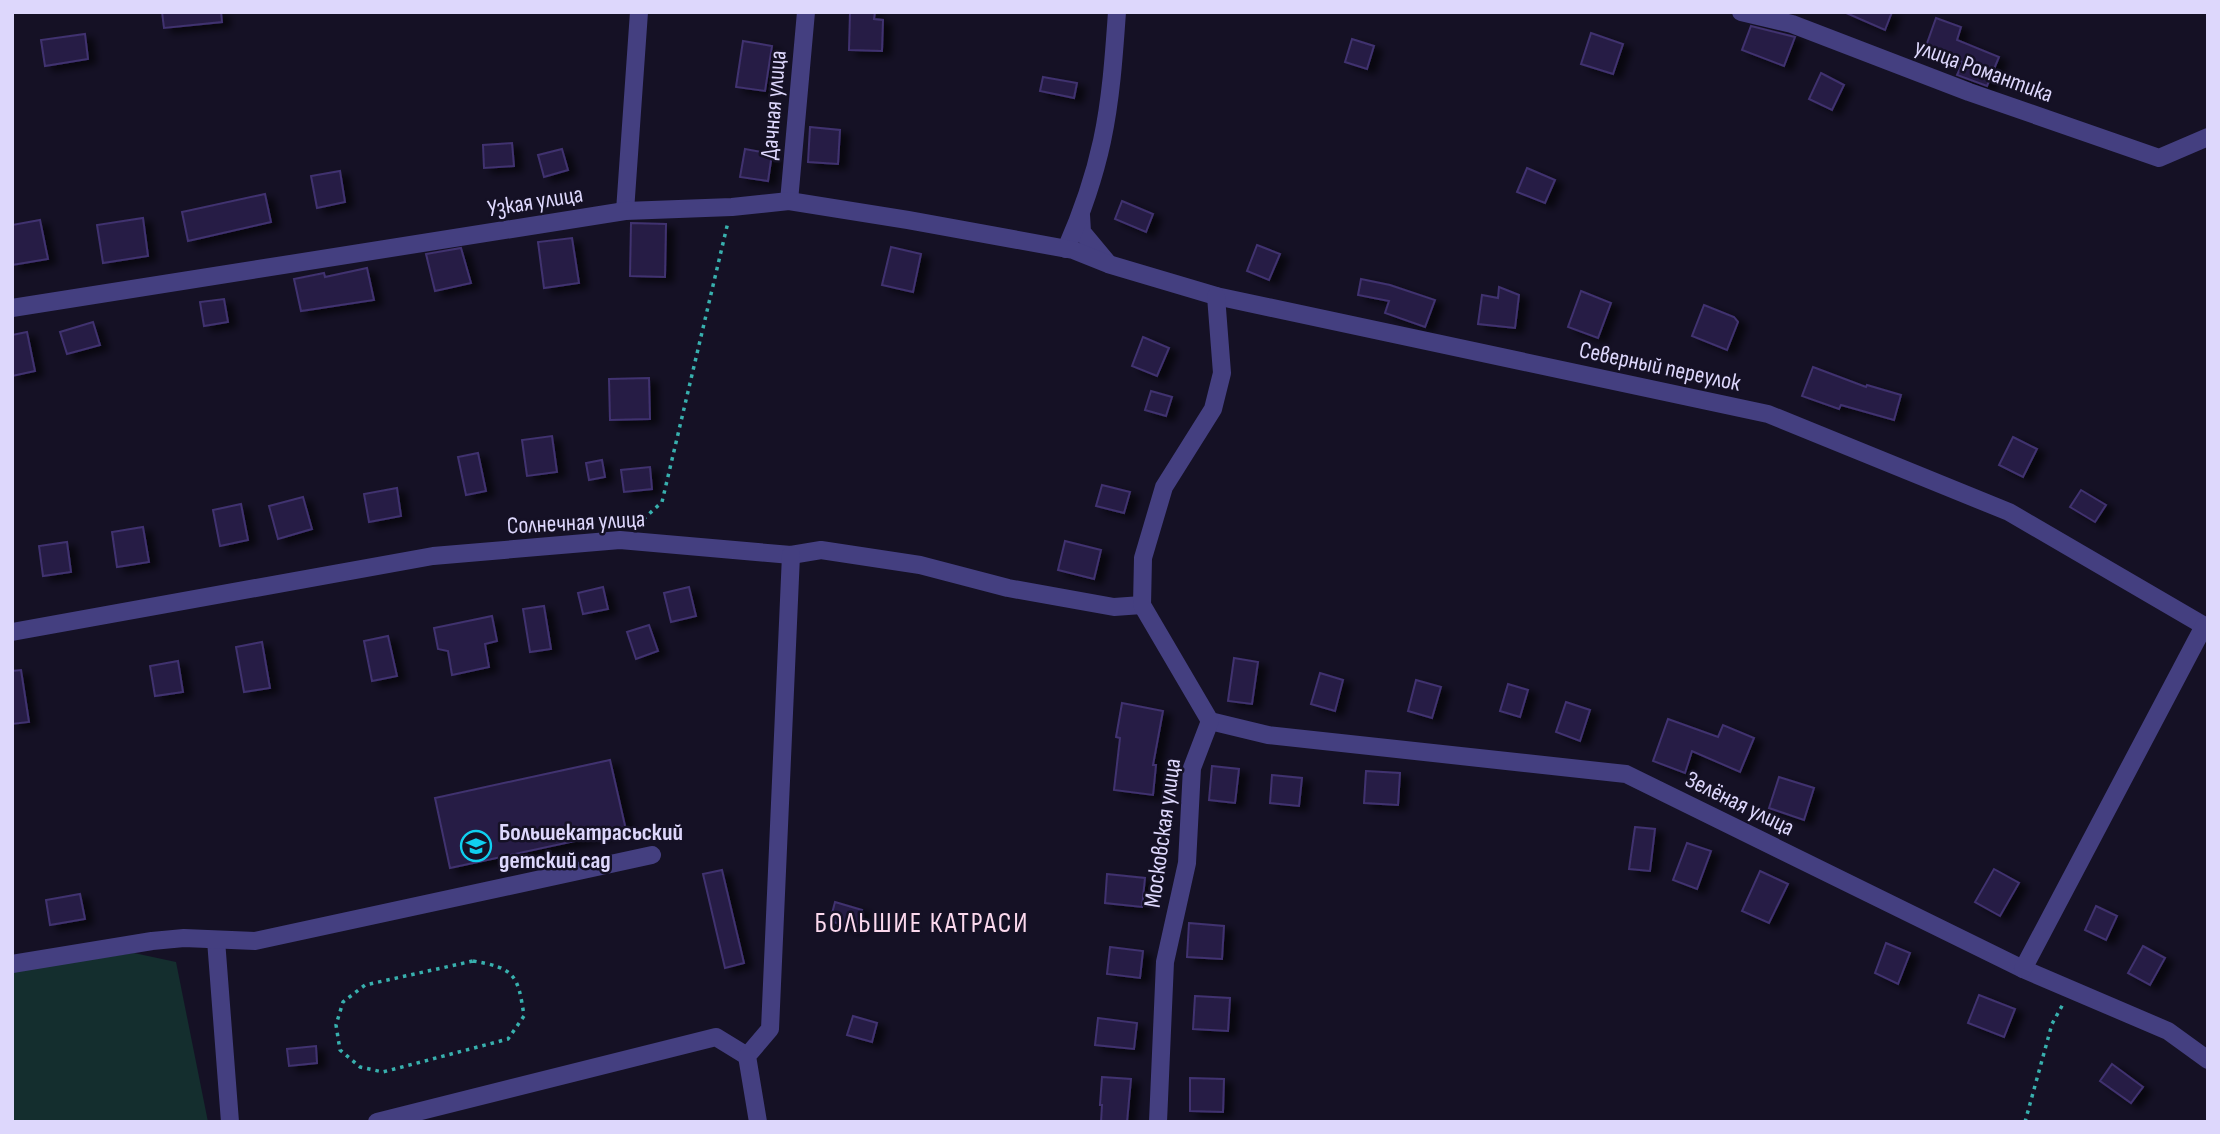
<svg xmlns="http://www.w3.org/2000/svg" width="2220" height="1134" viewBox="0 0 2220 1134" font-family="'Sofia Sans Condensed',sans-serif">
<defs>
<filter id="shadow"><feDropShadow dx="8" dy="4.5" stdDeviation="3.5" flood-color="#0009"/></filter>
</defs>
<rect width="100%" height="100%" fill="#151125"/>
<!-- green -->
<path fill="#142e2e" d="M 134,953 L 176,962 L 208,1122 L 12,1122 L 12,971 Z"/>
<!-- building -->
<g fill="#271e44" stroke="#40326f" stroke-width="2" filter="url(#shadow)">
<path d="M 162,12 L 221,12 L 222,22 L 164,28 Z"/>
<path d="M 850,12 L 875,12 L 874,19 L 883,20 L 882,51 L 849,50 Z"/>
<path d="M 1844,12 L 1892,12 L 1885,30 Z"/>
<path d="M 1936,18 L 1961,27 L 1957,40 L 1999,57 L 1987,86 L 1957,75 L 1963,62 L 1925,49 Z"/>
<path d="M 1751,26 L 1795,37 L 1784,66 L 1742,50 Z"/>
<path d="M 1591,33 L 1623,44 L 1613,74 L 1581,64 Z"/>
<path d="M 85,34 L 88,59 L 45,66 L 41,40 Z"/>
<path d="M 1352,39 L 1374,46 L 1367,69 L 1345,62 Z"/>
<path d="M 743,41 L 772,46 L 765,91 L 736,87 Z"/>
<path d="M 1821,73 L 1844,85 L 1832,110 L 1809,99 Z"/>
<path d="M 1043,77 L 1077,83 L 1074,98 L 1040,91 Z"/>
<path d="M 810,127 L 840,130 L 838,164 L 808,162 Z"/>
<path d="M 512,143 L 514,166 L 484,168 L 483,145 Z"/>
<path d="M 562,149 L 568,170 L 544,177 L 538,155 Z"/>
<path d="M 745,149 L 772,154 L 768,181 L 740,177 Z"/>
<path d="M 1527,168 L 1555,180 L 1545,203 L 1517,192 Z"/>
<path d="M 340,171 L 345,202 L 317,208 L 311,176 Z"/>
<path d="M 265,194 L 271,222 L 188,241 L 182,212 Z"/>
<path d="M 1122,201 L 1153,214 L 1146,232 L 1115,219 Z"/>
<path d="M 143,218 L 148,256 L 103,263 L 97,225 Z"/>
<path d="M 40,220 L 48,259 L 12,265 L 12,225 Z"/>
<path d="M 631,223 L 666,224 L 665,277 L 630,276 Z"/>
<path d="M 572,238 L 579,283 L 544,288 L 538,242 Z"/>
<path d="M 1257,245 L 1280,254 L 1269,280 L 1247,271 Z"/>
<path d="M 891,247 L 921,254 L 913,292 L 882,285 Z"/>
<path d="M 461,248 L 471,283 L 435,291 L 426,254 Z"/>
<path d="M 367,268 L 374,300 L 301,311 L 294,279 L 324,273 L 325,277 Z"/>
<path d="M 1361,279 L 1390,285 L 1435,300 L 1425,327 L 1385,313 L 1389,301 L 1358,295 Z"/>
<path d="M 1499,287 L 1519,295 L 1515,328 L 1478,324 L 1482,295 L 1498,298 Z"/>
<path d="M 1581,291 L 1611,303 L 1598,338 L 1568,327 Z"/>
<path d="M 224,299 L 228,322 L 204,326 L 200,302 Z"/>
<path d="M 1704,305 L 1734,317 L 1738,322 L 1727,350 L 1692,336 Z"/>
<path d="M 93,322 L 100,345 L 67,354 L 60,332 Z"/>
<path d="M 27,332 L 35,371 L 12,376 L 12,335 Z"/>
<path d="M 1143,337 L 1169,348 L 1157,376 L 1132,366 Z"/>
<path d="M 1813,367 L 1866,387 L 1867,385 L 1901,395 L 1894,420 L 1841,405 L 1839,409 L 1802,396 Z"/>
<path d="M 649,378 L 650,419 L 610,420 L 609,379 Z"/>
<path d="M 1151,391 L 1172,397 L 1166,416 L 1145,410 Z"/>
<path d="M 552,436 L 557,472 L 527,476 L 522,440 Z"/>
<path d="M 2013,437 L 2037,449 L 2023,477 L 1999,465 Z"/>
<path d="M 478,453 L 486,491 L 466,495 L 458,457 Z"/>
<path d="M 602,460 L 605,477 L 589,480 L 586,463 Z"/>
<path d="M 650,467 L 652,489 L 624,492 L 621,470 Z"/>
<path d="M 1102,485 L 1130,492 L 1124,513 L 1096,506 Z"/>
<path d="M 397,488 L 401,516 L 369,522 L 364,494 Z"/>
<path d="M 2081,490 L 2106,505 L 2095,522 L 2070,507 Z"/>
<path d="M 303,497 L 312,529 L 278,539 L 269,506 Z"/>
<path d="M 241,504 L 248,540 L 220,546 L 213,510 Z"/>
<path d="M 143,527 L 149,562 L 117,567 L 112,532 Z"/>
<path d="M 1065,541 L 1101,550 L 1094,579 L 1058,570 Z"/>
<path d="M 67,542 L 71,572 L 43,576 L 39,546 Z"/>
<path d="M 603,587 L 608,609 L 583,614 L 578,593 Z"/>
<path d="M 689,587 L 696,616 L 671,622 L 664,593 Z"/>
<path d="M 544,606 L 551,649 L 530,652 L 523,609 Z"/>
<path d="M 492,616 L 497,641 L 485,644 L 489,667 L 452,675 L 448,651 L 438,649 L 434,628 Z"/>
<path d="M 649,625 L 658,651 L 636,659 L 627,632 Z"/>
<path d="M 388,636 L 397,676 L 372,681 L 364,641 Z"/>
<path d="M 262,642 L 270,688 L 244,692 L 236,647 Z"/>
<path d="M 1234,658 L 1258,662 L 1252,704 L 1228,701 Z"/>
<path d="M 178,661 L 183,692 L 155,696 L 150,666 Z"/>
<path d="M 21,670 L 29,722 L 12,724 L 12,671 Z"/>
<path d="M 1320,673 L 1343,680 L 1335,711 L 1311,704 Z"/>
<path d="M 1416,680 L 1441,687 L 1432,718 L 1408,711 Z"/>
<path d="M 1508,684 L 1528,690 L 1520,717 L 1500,711 Z"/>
<path d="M 1566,702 L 1590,710 L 1580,741 L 1556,732 Z"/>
<path d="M 1122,703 L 1163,711 L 1153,765 L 1156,765 L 1153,795 L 1114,790 L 1120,738 L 1116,737 Z"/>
<path d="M 1668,719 L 1718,737 L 1723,725 L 1754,738 L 1740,772 L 1692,751 L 1685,773 L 1653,761 Z"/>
<path d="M 610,760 L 626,830 L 450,868 L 435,798 Z"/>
<path d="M 1212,766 L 1239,769 L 1235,803 L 1209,800 Z"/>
<path d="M 1366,771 L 1400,773 L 1398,805 L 1364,803 Z"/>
<path d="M 1272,775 L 1302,778 L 1299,806 L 1270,803 Z"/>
<path d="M 1779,777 L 1814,788 L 1804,820 L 1769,808 Z"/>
<path d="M 1635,827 L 1655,829 L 1650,871 L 1629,869 Z"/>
<path d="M 1687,843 L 1711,851 L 1697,889 L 1673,880 Z"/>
<path d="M 1994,869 L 2019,883 L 2000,916 L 1975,902 Z"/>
<path d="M 722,870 L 744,963 L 725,968 L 703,874 Z"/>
<path d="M 1760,871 L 1788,884 L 1769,923 L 1742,911 Z"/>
<path d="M 1107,874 L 1145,878 L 1142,907 L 1105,903 Z"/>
<path d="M 80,894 L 85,919 L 50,925 L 46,900 Z"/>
<path d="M 835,902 L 862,910 L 857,929 L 830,921 Z"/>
<path d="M 2096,906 L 2117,916 L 2106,940 L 2085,930 Z"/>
<path d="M 1189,923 L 1224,926 L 1222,959 L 1187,957 Z"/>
<path d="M 1886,943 L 1910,953 L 1898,984 L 1875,973 Z"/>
<path d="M 2143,946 L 2165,958 L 2150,985 L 2128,973 Z"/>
<path d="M 1110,947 L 1143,951 L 1140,978 L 1107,974 Z"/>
<path d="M 1979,995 L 2015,1009 L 2004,1037 L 1968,1023 Z"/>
<path d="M 1195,996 L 1230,998 L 1228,1031 L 1193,1029 Z"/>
<path d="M 853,1016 L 877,1023 L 872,1042 L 847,1035 Z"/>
<path d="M 1098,1018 L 1137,1023 L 1134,1049 L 1095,1045 Z"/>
<path d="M 316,1046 L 317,1063 L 289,1066 L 287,1049 Z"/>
<path d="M 2112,1064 L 2143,1087 L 2131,1103 L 2100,1081 Z"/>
<path d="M 1102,1077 L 1131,1079 L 1127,1122 L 1101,1122 L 1102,1105 L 1100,1105 Z"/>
<path d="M 1190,1078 L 1224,1079 L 1223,1112 L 1190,1111 Z"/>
</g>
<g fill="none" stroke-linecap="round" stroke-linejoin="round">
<!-- path -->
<g stroke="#38b0ae" stroke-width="3.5" stroke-dasharray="3.5 5" stroke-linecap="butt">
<path d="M 637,525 L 662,502 L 728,222"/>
<path d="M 473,961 C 515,968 518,975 524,1016 L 508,1039 L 383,1072 L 360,1067 L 340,1050 L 336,1025 L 343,1002 L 365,985 Z"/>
<path d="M 2025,1122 L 2052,1024 L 2063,1004"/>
</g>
<!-- minor -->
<g stroke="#443f80" stroke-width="18">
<path d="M 1741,12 L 1792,24 L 1969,92 L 2159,158 L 2208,137"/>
<path d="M 789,201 L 806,12"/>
<path d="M 625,211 L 639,12"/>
<path d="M 1081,215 L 1082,232 L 1107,262"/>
<path d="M 1066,249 C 1081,215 1094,178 1102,141 C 1111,99 1114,55 1117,12"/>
<path d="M 12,308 L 625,211 L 732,207 L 789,201 L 908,220 L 1073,250 L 1108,264 L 1216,296 L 1768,414 L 2009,512 L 2208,628"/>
<path d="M 12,632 L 433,556 L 620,540 L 791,555 L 821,550 L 920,565 L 1008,588 L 1114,607 L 1142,605"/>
<path d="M 1210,721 L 1268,735 L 1626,774 L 2023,969 L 2168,1031 L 2208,1060"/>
<path d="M 216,940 L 230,1122"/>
<path d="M 12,964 L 152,941 L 184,938 L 255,941 L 652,855"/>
<path d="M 2023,969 L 2204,626"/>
<path d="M 377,1122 L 716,1037 L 747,1056"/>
<path d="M 758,1122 L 747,1056 L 770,1029 L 791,555"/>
<path d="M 1158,1122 L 1165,962 L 1187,863 L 1192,768 L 1210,721 L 1142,605 L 1143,558 L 1164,487 L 1213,409 L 1222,373 L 1216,296"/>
</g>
</g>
<!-- icons -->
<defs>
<g id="school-ring" transform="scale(1.575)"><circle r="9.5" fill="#151125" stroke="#10cfef" stroke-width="1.5"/><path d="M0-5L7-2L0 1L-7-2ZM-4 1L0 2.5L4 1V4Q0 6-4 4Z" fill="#10cfef"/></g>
</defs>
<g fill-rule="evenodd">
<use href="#school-ring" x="476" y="846"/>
</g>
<g text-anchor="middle" stroke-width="5" stroke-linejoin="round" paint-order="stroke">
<!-- street labels -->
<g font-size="24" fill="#ddd7fc" stroke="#151125">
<text transform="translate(1984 70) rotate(20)" y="8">улица Романтика</text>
<text transform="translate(773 105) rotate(-85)" y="8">Дачная улица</text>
<text transform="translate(535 201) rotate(-9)" y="8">Узкая улица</text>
<text transform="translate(1660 366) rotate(12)" y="8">Северный переулок</text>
<text transform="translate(576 522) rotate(-3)" y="8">Солнечная улица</text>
<text transform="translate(1740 803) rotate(26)" y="8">Зелёная улица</text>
<text transform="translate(1162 833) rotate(-82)" y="8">Московская улица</text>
</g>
<!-- poi labels -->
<g font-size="24" font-weight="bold" fill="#ddd7fc" stroke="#151125" text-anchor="start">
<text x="499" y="840">Большекатрасьский<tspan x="499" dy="28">детский сад</tspan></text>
</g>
<!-- quarter labels -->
<g font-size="28" letter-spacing="2" fill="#fcd9ee" stroke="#151125">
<text x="922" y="932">БОЛЬШИЕ КАТРАСИ</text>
</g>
</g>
<!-- border -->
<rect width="2220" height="1134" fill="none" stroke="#ddd7fc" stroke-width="28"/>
</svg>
